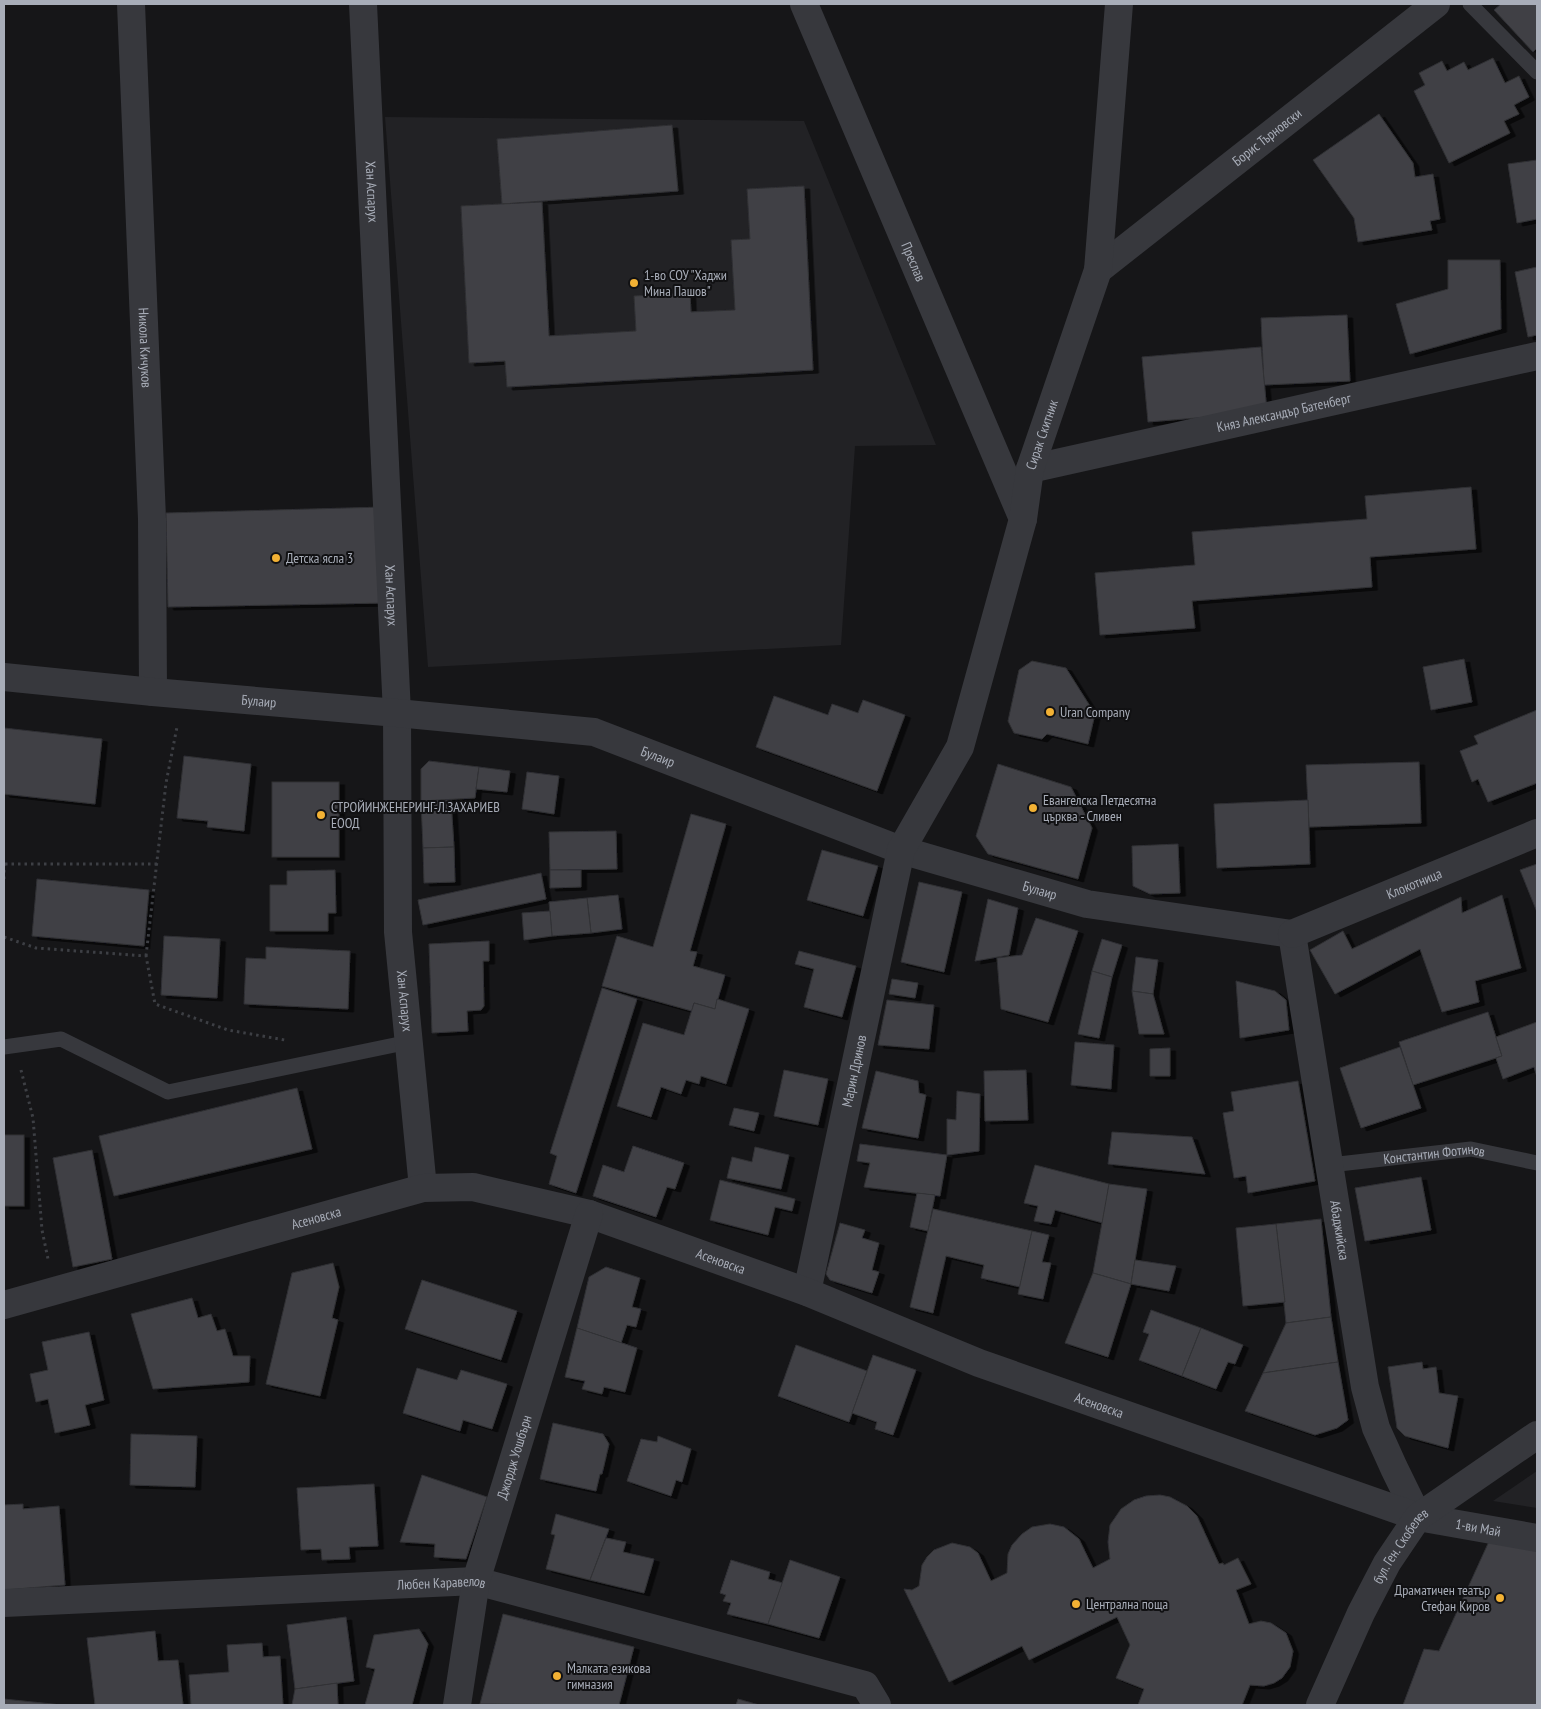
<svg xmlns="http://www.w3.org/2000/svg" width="1541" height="1709" viewBox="0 0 1541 1709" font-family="'PT Sans Narrow',sans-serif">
<defs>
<filter id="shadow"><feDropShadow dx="5.5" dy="3" stdDeviation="0" flood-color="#0009"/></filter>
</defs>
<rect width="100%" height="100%" fill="#161618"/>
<!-- built -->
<g fill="#222225">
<path d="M 385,117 L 804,121 L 936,445 L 855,446 L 841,645 L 428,667 Z"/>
<path d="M 1537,1471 L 1537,1508 L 1493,1501 Z"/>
</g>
<!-- building -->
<g fill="#404145" stroke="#303034" filter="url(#shadow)">
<path d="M 1501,4 L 1537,4 L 1537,48 L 1533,52 L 1494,10 Z"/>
<path d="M 1493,58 L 1505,83 L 1519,76 L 1529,97 L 1514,105 L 1519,114 L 1504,121 L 1510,133 L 1449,163 L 1414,91 L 1425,85 L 1419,73 L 1442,61 L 1447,71 L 1464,62 L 1468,70 Z"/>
<path d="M 1379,114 L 1413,163 L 1415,177 L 1433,174 L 1440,219 L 1430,221 L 1432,230 L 1358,242 L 1354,218 L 1313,160 Z"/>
<path d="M 672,125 L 678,191 L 502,204 L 497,139 Z"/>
<path d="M 1537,160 L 1537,219 L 1517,223 L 1508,164 Z"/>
<path d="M 804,186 L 813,370 L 507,387 L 505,361 L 469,363 L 461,206 L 542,202 L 549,336 L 636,331 L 634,296 L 690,293 L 691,312 L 735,310 L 731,240 L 750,239 L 747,189 Z"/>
<path d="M 1448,260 L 1500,260 L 1501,329 L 1410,354 L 1396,304 L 1448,289 Z"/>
<path d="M 1537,267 L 1537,335 L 1528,337 L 1515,272 Z"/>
<path d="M 1347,315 L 1350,381 L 1264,385 L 1261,318 Z"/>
<path d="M 1261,347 L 1267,412 L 1148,422 L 1142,357 Z"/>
<path d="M 1471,487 L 1476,549 L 1370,557 L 1372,587 L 1192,601 L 1195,628 L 1100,635 L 1095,573 L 1195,565 L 1192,532 L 1367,519 L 1365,496 Z"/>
<path d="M 383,507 L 386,603 L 168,607 L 166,513 Z"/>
<path d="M 1464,659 L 1472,702 L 1431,710 L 1423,667 Z"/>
<path d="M 1032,661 L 1066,668 L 1095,714 L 1088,744 L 1047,734 L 1042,739 L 1014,733 L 1008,721 L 1019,670 Z"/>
<path d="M 774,696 L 828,715 L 832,704 L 858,713 L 863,700 L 905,715 L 877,791 L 756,747 Z"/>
<path d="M 1537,710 L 1537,783 L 1488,802 L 1478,779 L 1472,782 L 1460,751 L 1478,744 L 1474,736 Z"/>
<path d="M 4,728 L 102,739 L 95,804 L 4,794 Z"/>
<path d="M 184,756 L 251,764 L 244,831 L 207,827 L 208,821 L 177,818 Z"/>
<path d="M 429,761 L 479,767 L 475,798 L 421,801 L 421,769 Z"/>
<path d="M 1419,762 L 1421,823 L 1309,827 L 1306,765 Z"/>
<path d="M 998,764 L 1071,787 L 1092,828 L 1078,879 L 988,854 L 976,836 Z"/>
<path d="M 479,767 L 510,771 L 507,792 L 476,789 Z"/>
<path d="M 527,772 L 559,776 L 554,814 L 522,809 Z"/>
<rect x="272" y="782" width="67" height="75"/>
<path d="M 451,800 L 454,847 L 423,848 L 421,801 Z"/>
<path d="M 1308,800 L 1310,864 L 1217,868 L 1214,804 Z"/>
<path d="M 691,814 L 726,824 L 690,951 L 697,952 L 693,966 L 725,975 L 715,1009 L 694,1003 L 692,1011 L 602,986 L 617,936 L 653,947 Z"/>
<path d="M 616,831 L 617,869 L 550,870 L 549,832 Z"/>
<path d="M 1178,844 L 1180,893 L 1150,894 L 1133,886 L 1132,846 Z"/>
<path d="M 454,847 L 455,882 L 424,883 L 423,848 Z"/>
<path d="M 822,850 L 878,866 L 863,916 L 807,900 Z"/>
<path d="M 1537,864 L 1537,912 L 1520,870 Z"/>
<path d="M 335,870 L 336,913 L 328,913 L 328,931 L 270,931 L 270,885 L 287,885 L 287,871 Z"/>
<path d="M 550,870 L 581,870 L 581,887 L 550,888 Z"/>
<path d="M 541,873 L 546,899 L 423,925 L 418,900 Z"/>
<path d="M 37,879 L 149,890 L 144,946 L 32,936 Z"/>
<path d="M 919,882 L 962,892 L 944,972 L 901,962 Z"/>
<path d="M 618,895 L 622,929 L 591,933 L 587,898 Z"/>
<path d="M 1502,895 L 1521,968 L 1475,981 L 1479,1002 L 1442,1012 L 1420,949 L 1335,994 L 1310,950 L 1343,931 L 1352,949 L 1461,897 L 1462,913 Z"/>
<path d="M 587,898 L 591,933 L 552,936 L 549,902 Z"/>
<path d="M 988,899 L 1018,908 L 1009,955 L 975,961 Z"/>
<path d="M 550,911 L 552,936 L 524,940 L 522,913 Z"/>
<path d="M 1036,918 L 1078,931 L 1048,1022 L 1001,1009 L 997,958 L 1022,955 Z"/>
<path d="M 164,936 L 220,939 L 217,998 L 161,995 Z"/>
<path d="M 1102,939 L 1122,945 L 1112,977 L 1092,971 Z"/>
<path d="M 489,941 L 489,961 L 483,961 L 484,1006 L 481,1010 L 467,1011 L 468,1031 L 432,1033 L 429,944 Z"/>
<path d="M 266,947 L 350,951 L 348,1009 L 244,1004 L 246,958 L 266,959 Z"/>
<path d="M 799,951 L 856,966 L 842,1017 L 804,1007 L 814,969 L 795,964 Z"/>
<path d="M 1136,957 L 1158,960 L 1153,994 L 1132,991 Z"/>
<path d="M 1092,971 L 1112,977 L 1099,1038 L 1078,1034 Z"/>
<path d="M 892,979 L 918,983 L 915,998 L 889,994 Z"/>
<path d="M 1236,981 L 1275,991 L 1286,1000 L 1289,1030 L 1240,1038 Z"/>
<path d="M 602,988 L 637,999 L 576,1193 L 549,1184 L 557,1156 L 550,1153 Z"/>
<path d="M 1132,991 L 1153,994 L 1164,1034 L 1139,1034 Z"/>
<path d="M 717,999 L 749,1009 L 726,1084 L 701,1076 L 699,1084 L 686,1080 L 681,1094 L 661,1087 L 651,1117 L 617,1106 L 643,1023 L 684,1035 L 694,1003 L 715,1009 Z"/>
<path d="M 887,1000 L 934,1005 L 929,1049 L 878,1045 Z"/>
<path d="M 1488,1012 L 1502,1056 L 1413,1085 L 1399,1042 Z"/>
<path d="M 1537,1022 L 1537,1077 L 1534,1067 L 1503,1079 L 1496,1058 L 1502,1056 L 1496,1037 Z"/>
<path d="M 1075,1042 L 1114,1045 L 1111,1089 L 1071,1085 Z"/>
<path d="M 1400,1047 L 1421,1108 L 1361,1128 L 1340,1068 Z"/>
<path d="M 1170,1048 L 1170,1076 L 1150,1076 L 1150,1049 Z"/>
<path d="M 784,1070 L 828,1079 L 818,1125 L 774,1116 Z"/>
<path d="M 1026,1070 L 1028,1120 L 985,1121 L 984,1071 Z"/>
<path d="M 876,1071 L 918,1081 L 919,1093 L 926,1095 L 918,1138 L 862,1128 Z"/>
<path d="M 1298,1081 L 1315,1181 L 1248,1193 L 1246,1176 L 1234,1178 L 1223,1113 L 1234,1111 L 1231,1092 Z"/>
<path d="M 297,1088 L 312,1149 L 114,1196 L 99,1136 Z"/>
<path d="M 957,1091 L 980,1094 L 979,1151 L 947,1155 L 947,1119 L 956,1120 Z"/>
<path d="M 734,1108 L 759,1113 L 754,1131 L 729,1125 Z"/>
<path d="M 1112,1132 L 1192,1137 L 1205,1174 L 1108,1164 Z"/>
<rect x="4" y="1135" width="20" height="71"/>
<path d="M 860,1144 L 947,1155 L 940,1196 L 864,1187 L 870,1163 L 857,1161 Z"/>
<path d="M 633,1146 L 684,1163 L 675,1189 L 667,1187 L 656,1217 L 593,1196 L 603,1165 L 624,1172 Z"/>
<path d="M 755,1147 L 789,1155 L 781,1189 L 727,1178 L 732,1157 L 752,1162 Z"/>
<path d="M 92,1150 L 112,1259 L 73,1267 L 53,1158 Z"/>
<path d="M 1035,1165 L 1109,1184 L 1103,1223 L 1055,1210 L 1051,1224 L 1034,1221 L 1038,1206 L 1024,1203 Z"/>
<path d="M 1421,1177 L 1431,1230 L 1365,1241 L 1355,1188 Z"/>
<path d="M 720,1180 L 795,1199 L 792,1211 L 775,1207 L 768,1235 L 710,1220 Z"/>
<path d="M 1109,1184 L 1147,1189 L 1131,1284 L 1093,1273 Z"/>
<path d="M 917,1193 L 935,1195 L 928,1231 L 910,1227 Z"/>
<path d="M 933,1209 L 1032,1231 L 1020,1287 L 981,1278 L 984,1265 L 946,1256 L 933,1313 L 910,1307 Z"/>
<path d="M 1321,1219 L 1331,1317 L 1286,1323 L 1276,1224 Z"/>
<path d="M 840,1223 L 865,1230 L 862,1238 L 879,1243 L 872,1270 L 879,1272 L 872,1293 L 830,1280 L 826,1274 Z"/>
<path d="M 1276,1224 L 1285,1302 L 1243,1306 L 1236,1228 Z"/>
<path d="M 1032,1231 L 1049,1235 L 1042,1262 L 1051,1263 L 1043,1299 L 1018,1294 Z"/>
<path d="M 1135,1260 L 1176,1266 L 1169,1291 L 1131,1284 Z"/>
<path d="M 333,1263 L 339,1287 L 332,1318 L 338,1320 L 320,1396 L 266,1384 L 292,1273 Z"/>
<path d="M 606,1267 L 640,1278 L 632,1307 L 641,1309 L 636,1327 L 627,1325 L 621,1343 L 577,1328 L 589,1277 Z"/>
<path d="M 1093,1273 L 1131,1284 L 1108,1357 L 1065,1343 Z"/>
<path d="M 422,1280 L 517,1311 L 501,1360 L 405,1329 Z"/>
<path d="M 192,1298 L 198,1318 L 211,1314 L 217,1331 L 225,1329 L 233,1356 L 250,1356 L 249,1382 L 153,1389 L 131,1314 Z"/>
<path d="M 1151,1310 L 1201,1328 L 1182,1376 L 1139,1360 L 1149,1334 L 1143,1332 Z"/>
<path d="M 1331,1317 L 1338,1362 L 1263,1373 L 1286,1323 Z"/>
<path d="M 577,1328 L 637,1348 L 625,1392 L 604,1387 L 602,1394 L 582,1389 L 585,1381 L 565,1377 Z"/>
<path d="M 1201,1328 L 1243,1345 L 1235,1364 L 1228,1362 L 1216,1389 L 1182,1376 Z"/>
<path d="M 89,1332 L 104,1400 L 85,1405 L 90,1425 L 55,1433 L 48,1399 L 36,1402 L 30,1374 L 48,1370 L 42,1342 Z"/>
<path d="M 796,1345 L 867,1371 L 849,1422 L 778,1396 Z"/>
<path d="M 873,1355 L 916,1370 L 893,1435 L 875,1429 L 877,1422 L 852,1413 Z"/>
<path d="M 1338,1362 L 1348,1420 L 1337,1428 L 1315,1435 L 1245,1411 L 1263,1373 Z"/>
<path d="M 1422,1362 L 1423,1369 L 1436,1367 L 1439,1393 L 1458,1396 L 1448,1448 L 1405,1436 L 1397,1428 L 1388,1367 Z"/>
<path d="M 417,1368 L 457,1380 L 461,1370 L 507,1384 L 492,1429 L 463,1420 L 460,1431 L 403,1413 Z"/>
<path d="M 553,1423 L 603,1434 L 609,1444 L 602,1474 L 600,1474 L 596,1491 L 540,1479 Z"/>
<path d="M 131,1434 L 197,1436 L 195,1487 L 130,1485 Z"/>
<path d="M 658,1436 L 691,1449 L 682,1482 L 676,1480 L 671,1496 L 627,1481 L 641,1439 L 657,1442 Z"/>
<path d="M 422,1475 L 487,1497 L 466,1559 L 434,1557 L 435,1544 L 400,1542 Z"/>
<path d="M 374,1484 L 378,1546 L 349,1547 L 350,1559 L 322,1560 L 321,1549 L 301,1550 L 297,1488 Z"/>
<path d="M 1160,1495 L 1170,1497 L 1187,1506 L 1197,1516 L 1219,1564 L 1223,1563 L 1224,1565 L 1238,1558 L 1251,1584 L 1236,1590 L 1249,1624 L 1261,1621 L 1271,1623 L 1286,1633 L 1293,1651 L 1290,1667 L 1282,1678 L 1274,1683 L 1264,1686 L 1250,1685 L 1242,1705 L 1138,1705 L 1144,1689 L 1116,1678 L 1130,1645 L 1117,1617 L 1029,1660 L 1022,1646 L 949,1682 L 904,1589 L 912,1590 L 919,1586 L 922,1565 L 927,1557 L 934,1550 L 952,1543 L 970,1547 L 978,1553 L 991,1581 L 1007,1573 L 1008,1554 L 1012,1545 L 1022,1534 L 1032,1527 L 1050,1524 L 1064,1527 L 1079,1539 L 1093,1568 L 1110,1559 L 1108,1542 L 1110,1525 L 1121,1509 L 1134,1500 L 1146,1496 Z"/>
<path d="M 23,1504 L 23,1509 L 59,1506 L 65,1585 L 4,1590 L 4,1505 Z"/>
<path d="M 556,1514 L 609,1529 L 590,1580 L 546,1569 L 555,1535 L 551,1534 Z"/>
<path d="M 1491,1537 L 1537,1547 L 1537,1705 L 1403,1705 L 1424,1649 L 1439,1651 Z"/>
<path d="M 606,1538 L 626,1542 L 623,1552 L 654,1559 L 644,1593 L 590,1580 Z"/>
<path d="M 731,1560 L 770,1572 L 768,1579 L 783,1583 L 768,1624 L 727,1614 L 731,1603 L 723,1601 L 726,1595 L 720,1593 Z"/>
<path d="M 790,1560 L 840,1577 L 819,1638 L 768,1624 Z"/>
<path d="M 503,1614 L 634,1647 L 619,1705 L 480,1704 Z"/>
<path d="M 346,1617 L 354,1681 L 295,1689 L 287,1625 Z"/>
<path d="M 419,1629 L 428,1644 L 412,1705 L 365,1705 L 375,1669 L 366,1667 L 374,1635 Z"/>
<path d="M 155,1631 L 158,1661 L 178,1660 L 183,1705 L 95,1705 L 87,1638 Z"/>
<path d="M 262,1643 L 263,1657 L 280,1656 L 283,1705 L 191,1705 L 189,1675 L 229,1672 L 227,1645 Z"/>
<path d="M 337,1683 L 338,1705 L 292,1705 L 295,1689 Z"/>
<path d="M 4,1699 L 62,1705 L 4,1705 Z"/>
<path d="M 738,1699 L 759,1705 L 736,1705 Z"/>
</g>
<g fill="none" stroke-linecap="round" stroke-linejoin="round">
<!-- path -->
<g stroke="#3d3f44" stroke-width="3" stroke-dasharray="2.5 4" stroke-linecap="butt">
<path d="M 5,864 L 157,864"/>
<path d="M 4,879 L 4,864"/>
<path d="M 4,937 L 36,948 L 146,956 L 155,1004 L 228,1030 L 285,1040"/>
<path d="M 146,956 L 166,783 L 177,727"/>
<path d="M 21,1070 L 33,1118 L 42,1230 L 48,1259"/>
</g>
<!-- service -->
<g stroke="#37383d" stroke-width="15">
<path d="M 1470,4 L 1537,72"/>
<path d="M 4,1047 L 61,1039 L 168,1092 L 409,1042"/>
<path id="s1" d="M 1330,1165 L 1471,1149 L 1537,1163"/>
</g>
<!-- minor -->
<g stroke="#37383d" stroke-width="28">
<path id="s2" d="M 131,4 L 152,519 L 153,692"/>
<path id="s3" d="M 363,4 L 397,713 L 398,932 L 423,1188"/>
<path id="s4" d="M 804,4 L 1023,519"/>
<path id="s5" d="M 1098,270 L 1436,4"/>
<path id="s6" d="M 1030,469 L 1537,356"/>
<path id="s7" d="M 4,677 L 153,692 L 397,713 L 594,732 L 901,850 L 1087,904 L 1292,934"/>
<path id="s8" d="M 1292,934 L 1365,1387 L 1376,1428 L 1394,1468 L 1418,1517"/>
<path id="s9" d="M 1292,934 L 1537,833"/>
<path id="s10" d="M 807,1292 L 901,850 L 960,747 L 1023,519 L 1030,469 L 1098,270 L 1119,4"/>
<path id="s11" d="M 4,1305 L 423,1188 L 473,1187 L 589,1214 L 807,1292 L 979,1363 L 1418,1517 L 1537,1538"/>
<path id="s12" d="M 4,1603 L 476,1581 L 865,1685 L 877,1705"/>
<path id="s13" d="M 457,1705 L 476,1581 L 589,1214"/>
</g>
<!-- tertiary -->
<path stroke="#37383d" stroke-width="28" id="s14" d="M 1320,1705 L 1361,1613 L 1387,1563 L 1418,1517 L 1537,1435"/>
</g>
<!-- markers -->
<g fill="#f2b134" stroke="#111113" stroke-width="2">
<circle cx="634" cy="283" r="5"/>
<circle cx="276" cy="558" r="5"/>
<circle cx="1050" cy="712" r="5"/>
<circle cx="1033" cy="808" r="5"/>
<circle cx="321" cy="815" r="5"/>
<circle cx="1500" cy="1598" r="5"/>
<circle cx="1076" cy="1604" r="5"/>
<circle cx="557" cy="1676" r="5"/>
</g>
<g text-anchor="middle" stroke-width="4" stroke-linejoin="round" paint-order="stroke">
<!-- street labels -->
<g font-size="14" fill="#a8adb8" stroke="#111113">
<text dy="5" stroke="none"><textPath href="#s5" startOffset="215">Борис Търновски</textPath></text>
<text dy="5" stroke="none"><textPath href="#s3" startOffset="188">Хан Аспарух</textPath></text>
<text dy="5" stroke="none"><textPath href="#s4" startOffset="280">Преслав</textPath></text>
<text dy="5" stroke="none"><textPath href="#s2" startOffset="344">Никола Кичуков</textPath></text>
<text dy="5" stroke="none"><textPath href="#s6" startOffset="260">Княз Александър Батенберг</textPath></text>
<text dy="5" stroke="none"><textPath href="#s10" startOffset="894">Сирак Скитник</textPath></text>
<text dy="5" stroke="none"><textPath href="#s3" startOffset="592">Хан Аспарух</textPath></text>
<text dy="5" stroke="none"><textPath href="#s7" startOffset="256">Булаир</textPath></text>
<text dy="5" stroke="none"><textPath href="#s7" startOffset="661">Булаир</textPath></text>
<text dy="5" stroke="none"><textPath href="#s9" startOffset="132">Клокотница</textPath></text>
<text dy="5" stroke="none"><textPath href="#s7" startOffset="1066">Булаир</textPath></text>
<text dy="5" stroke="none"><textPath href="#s3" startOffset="998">Хан Аспарух</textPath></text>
<text dy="5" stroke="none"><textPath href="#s10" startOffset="226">Марин Дринов</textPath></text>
<text dy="5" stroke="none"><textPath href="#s1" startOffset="105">Константин Фотинов</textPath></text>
<text dy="5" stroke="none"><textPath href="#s11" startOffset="324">Асеновска</textPath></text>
<text dy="5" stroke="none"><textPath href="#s8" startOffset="300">Абаджийска</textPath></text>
<text dy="5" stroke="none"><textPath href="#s11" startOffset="744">Асеновска</textPath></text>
<text dy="5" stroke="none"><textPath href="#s11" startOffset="1149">Асеновска</textPath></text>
<text dy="5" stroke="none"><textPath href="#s13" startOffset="255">Джордж Уошбърн</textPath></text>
<text dy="5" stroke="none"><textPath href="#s11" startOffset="1548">1-ви Май</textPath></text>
<text dy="5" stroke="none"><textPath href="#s14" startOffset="179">бул. Ген. Скобелев</textPath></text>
<text dy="5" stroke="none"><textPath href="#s12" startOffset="438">Любен Каравелов</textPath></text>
</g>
<!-- poi labels -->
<g font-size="14" fill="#a8adb8" stroke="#111113" text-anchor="start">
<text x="644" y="280">1-во СОУ "Хаджи<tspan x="644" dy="16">Мина Пашов"</tspan></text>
<text x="286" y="563">Детска ясла 3</text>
<text x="1060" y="717">Uran Company</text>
<text x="1043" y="805">Евангелска Петдесятна<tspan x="1043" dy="16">църква - Сливен</tspan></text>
<text x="331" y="812">СТРОЙИНЖЕНЕРИНГ-Л.ЗАХАРИЕВ<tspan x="331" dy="16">ЕООД</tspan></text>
<text x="1490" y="1595" text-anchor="end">Драматичен театър<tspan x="1490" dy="16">Стефан Киров</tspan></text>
<text x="1086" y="1609">Централна поща</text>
<text x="567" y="1673">Малката езикова<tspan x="567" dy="16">гимназия</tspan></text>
</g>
</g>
<!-- border -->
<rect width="1541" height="1709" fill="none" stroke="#a8adb8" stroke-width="10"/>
</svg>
